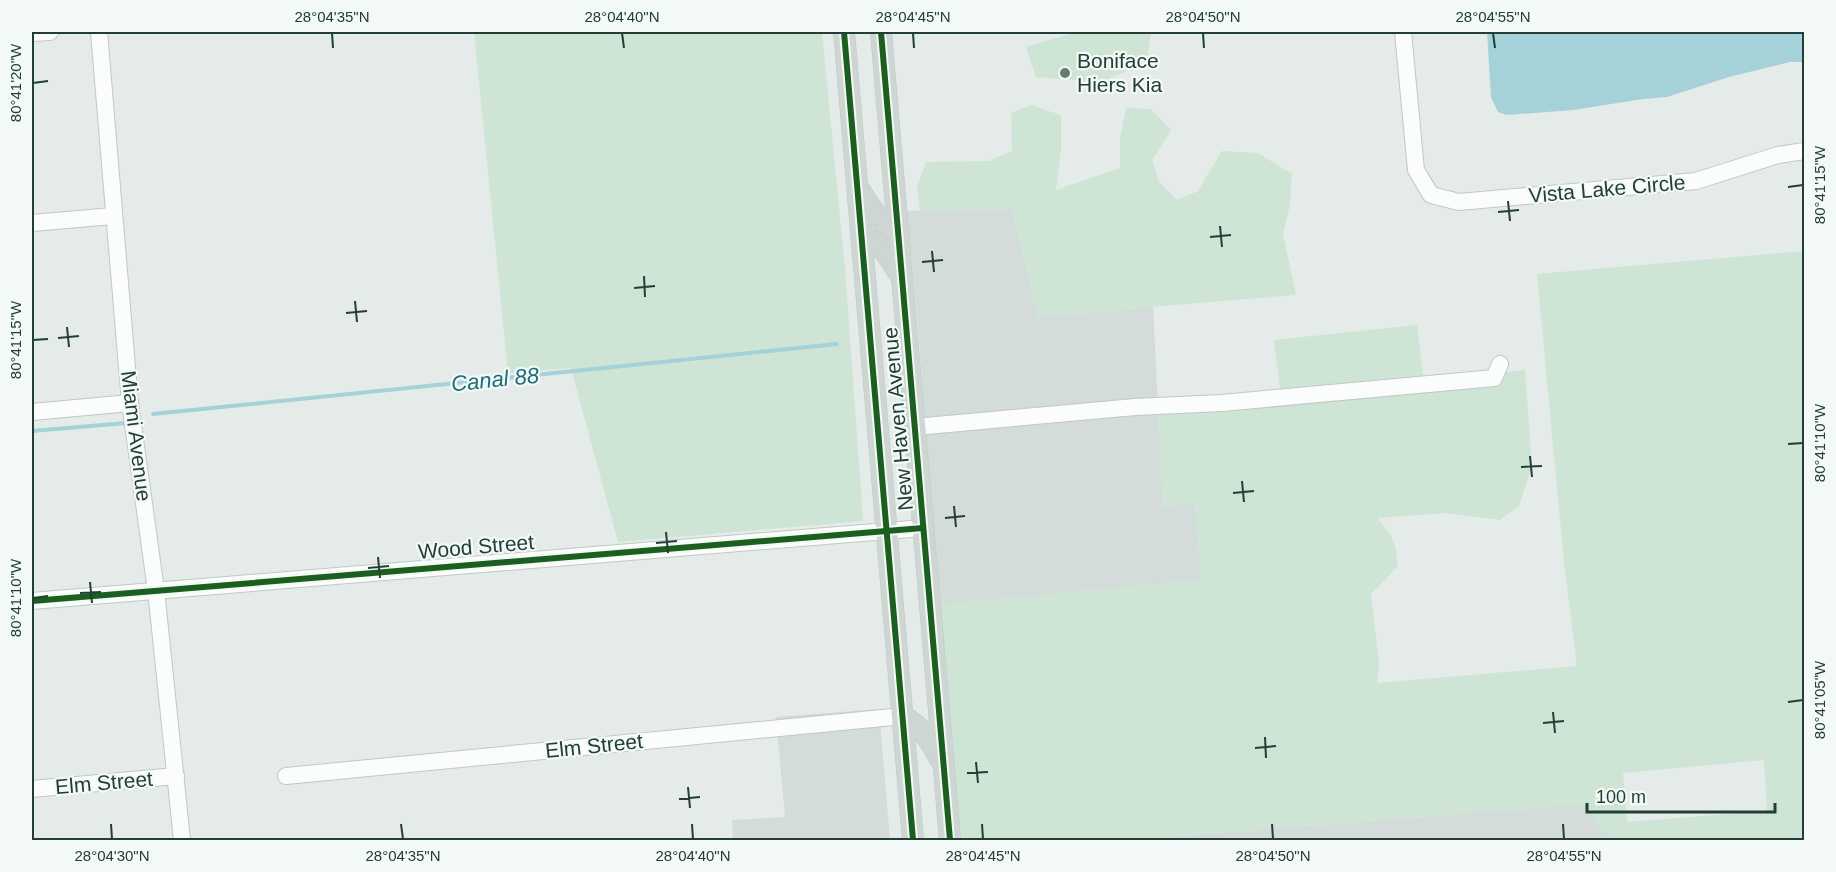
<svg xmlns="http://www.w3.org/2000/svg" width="1836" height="872" viewBox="0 0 1836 872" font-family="Helvetica,sans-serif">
<rect width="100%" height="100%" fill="#e5ebe8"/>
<!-- built -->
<g fill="#d3dcd8">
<path d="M 1012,209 L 1038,316 L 1153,307 L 1163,506 L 1195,503 L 1202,580 L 939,605 L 918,327 L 907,211 Z"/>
<path d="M 879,709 L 890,840 L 733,840 L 732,820 L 785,817 L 776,717 Z"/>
<path d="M 1580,804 L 1608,835 L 1609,840 L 1127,840 Z"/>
</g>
<!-- green -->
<g fill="#cee4d4" fill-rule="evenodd">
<path d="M 474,32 L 822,32 L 845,269 L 863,521 L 618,542 L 571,368 L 508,373 Z"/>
<path d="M 1077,32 L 1151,32 L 1147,62 L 1101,82 L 1036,77 L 1026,47 Z"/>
<path d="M 1031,105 L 1061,115 L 1061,149 L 1056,190 L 1120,168 L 1120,139 L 1126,108 L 1151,109 L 1171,130 L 1152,160 L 1159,182 L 1177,200 L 1198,191 L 1222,151 L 1258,153 L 1292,174 L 1290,204 L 1283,234 L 1296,295 L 1038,316 L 1012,209 L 920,211 L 917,188 L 926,162 L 989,161 L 1012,151 L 1011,113 Z"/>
<path d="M 1804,251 L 1804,840 L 1609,840 L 1608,835 L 1579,804 L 1127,840 L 957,840 L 939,605 L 1201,580 L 1195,503 L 1163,506 L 1157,409 L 1282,406 L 1274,340 L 1417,325 L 1424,382 L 1525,370 L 1532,466 L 1519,506 L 1500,520 L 1446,513 L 1377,518 C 1392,535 1398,544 1397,567 L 1371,594 L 1379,663 L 1377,683 L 1577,666 L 1564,563 L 1537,274 ZM 1764,760 L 1767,811 L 1627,822 L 1623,773 Z"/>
</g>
<!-- water -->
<path fill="#a5d2d9" d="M 1487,32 L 1804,32 L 1804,62 L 1790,62 L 1729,77 L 1667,97 L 1643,99 L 1573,110 L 1506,115 L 1498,112 L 1491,97 Z"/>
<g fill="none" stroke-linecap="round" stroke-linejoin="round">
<!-- stream -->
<g stroke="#a5d2d9" stroke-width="4">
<path d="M 153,414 L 837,344"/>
<path d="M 32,431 L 126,423"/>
</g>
<!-- minor casing -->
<g stroke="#c2c8c5" stroke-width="18">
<g id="minor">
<path d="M 99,32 L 130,403 L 156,590 L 182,840"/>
<path d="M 1403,32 L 1416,170 L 1431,195 L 1459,202 L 1696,181 L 1778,155 L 1804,151"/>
<path d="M 32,33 L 50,32"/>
<path d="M 32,223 L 113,216"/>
<path d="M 32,412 L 130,403"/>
<path d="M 915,427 L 1135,407 L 1222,403 L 1494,378 L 1500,364"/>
<path d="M 32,601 L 923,528"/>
<path d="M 286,776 L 903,716"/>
<path d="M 32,789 L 176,776"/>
</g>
</g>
<!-- major casing -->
<g stroke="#c1cac7" stroke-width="22">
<g id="major">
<path d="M 844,32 L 913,840"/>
<path d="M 881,32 L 950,840"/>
<path d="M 861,192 C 873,211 878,222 899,233"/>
<path d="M 862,237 C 882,242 889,258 900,275"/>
<path d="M 903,716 C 922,727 930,740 940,759"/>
</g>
</g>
<!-- minor -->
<use href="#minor" stroke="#fbfcfc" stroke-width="16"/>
<!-- major -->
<use href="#major" stroke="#ced6d4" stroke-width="21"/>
<!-- cycleway casing -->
<g stroke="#f3f9f6" stroke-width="10">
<g id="cycleway">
<path d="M 844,32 L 913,840"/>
<path d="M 881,32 L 950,840"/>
<path d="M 32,601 L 923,528"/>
</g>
</g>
<!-- cycleway -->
<use href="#cycleway" stroke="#1b5e20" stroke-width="6"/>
</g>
<!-- ticks -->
<path fill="none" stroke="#223e36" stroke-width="2" d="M 332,33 L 333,48M 622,33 L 624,48M 913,33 L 914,48M 1203,33 L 1204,48M 1493,33 L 1495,48M 33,83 L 48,81M 1788,187 L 1803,185M 1508,201 L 1510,221M 1498,212 L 1519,210M 1220,226 L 1222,247M 1210,237 L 1231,235M 932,251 L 934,272M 922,262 L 943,260M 644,276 L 645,297M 634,288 L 655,286M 355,301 L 357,322M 346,313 L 367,311M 67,327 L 69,347M 58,338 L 79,336M 33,340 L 48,339M 1788,444 L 1803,443M 1530,456 L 1532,477M 1521,467 L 1542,466M 1242,481 L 1244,502M 1233,493 L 1254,491M 954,506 L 956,527M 945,518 L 965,516M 666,532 L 668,553M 656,543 L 677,541M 378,557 L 380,578M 368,568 L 389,566M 90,582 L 92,603M 80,593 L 101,592M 33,598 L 48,596M 1788,702 L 1803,700M 1553,712 L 1555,733M 1543,723 L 1564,721M 1265,737 L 1266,758M 1255,748 L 1276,746M 976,762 L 978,783M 967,773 L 988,772M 688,787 L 690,808M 679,799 L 700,797M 111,824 L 112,839M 401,824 L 403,839M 692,824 L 693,839M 982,824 L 983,839M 1272,824 L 1273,839M 1563,824 L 1564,839"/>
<!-- markers -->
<circle fill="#667b74" stroke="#f3f9f6" stroke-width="2" cx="1065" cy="73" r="6"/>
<g text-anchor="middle" stroke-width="4.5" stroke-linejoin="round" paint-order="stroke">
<!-- poi labels -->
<g font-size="21" fill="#223e36" stroke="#f3f9f6" text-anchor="start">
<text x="1077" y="68">Boniface<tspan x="1077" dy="24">Hiers Kia</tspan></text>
</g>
<!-- street labels -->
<g font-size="21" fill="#223e36" stroke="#f3f9f6">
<text transform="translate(1607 189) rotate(-5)" y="7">Vista Lake Circle</text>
<text transform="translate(898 419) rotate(-95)" y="7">New Haven Avenue</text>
<text transform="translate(136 436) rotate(83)" y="7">Miami Avenue</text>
<text transform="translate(476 547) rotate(-5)" y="7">Wood Street</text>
<text transform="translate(594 746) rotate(-6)" y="7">Elm Street</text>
<text transform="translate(104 783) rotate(-5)" y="7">Elm Street</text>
</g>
<!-- water labels -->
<g font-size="22" font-style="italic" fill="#1c6d7b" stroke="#f3f9f6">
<text transform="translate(495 379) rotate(-6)" y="8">Canal 88</text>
</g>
</g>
<!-- border -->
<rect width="1836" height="872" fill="none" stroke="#f3f9f6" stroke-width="66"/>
<!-- scale -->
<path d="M1587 803v9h188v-9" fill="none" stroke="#223e36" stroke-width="3"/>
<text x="1596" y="803" font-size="18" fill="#223e36" stroke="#f3f9f6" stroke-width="4.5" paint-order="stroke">100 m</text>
<rect x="33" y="33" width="1770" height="806" fill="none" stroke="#223e36" stroke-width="2"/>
<g font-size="15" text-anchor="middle" fill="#223e36">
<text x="332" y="22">28°04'35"N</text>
<text x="622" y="22">28°04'40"N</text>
<text x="913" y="22">28°04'45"N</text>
<text x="1203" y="22">28°04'50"N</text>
<text x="1493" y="22">28°04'55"N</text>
<text transform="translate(16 83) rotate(-90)" y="5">80°41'20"W</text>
<text transform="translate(1820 185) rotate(-90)" y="5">80°41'15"W</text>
<text transform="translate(16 340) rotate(-90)" y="5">80°41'15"W</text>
<text transform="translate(1820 443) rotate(-90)" y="5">80°41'10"W</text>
<text transform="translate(16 598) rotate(-90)" y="5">80°41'10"W</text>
<text transform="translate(1820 700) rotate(-90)" y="5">80°41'05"W</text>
<text x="112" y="861">28°04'30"N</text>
<text x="403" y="861">28°04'35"N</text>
<text x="693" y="861">28°04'40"N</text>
<text x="983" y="861">28°04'45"N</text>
<text x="1273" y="861">28°04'50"N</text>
<text x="1564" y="861">28°04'55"N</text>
</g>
</svg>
